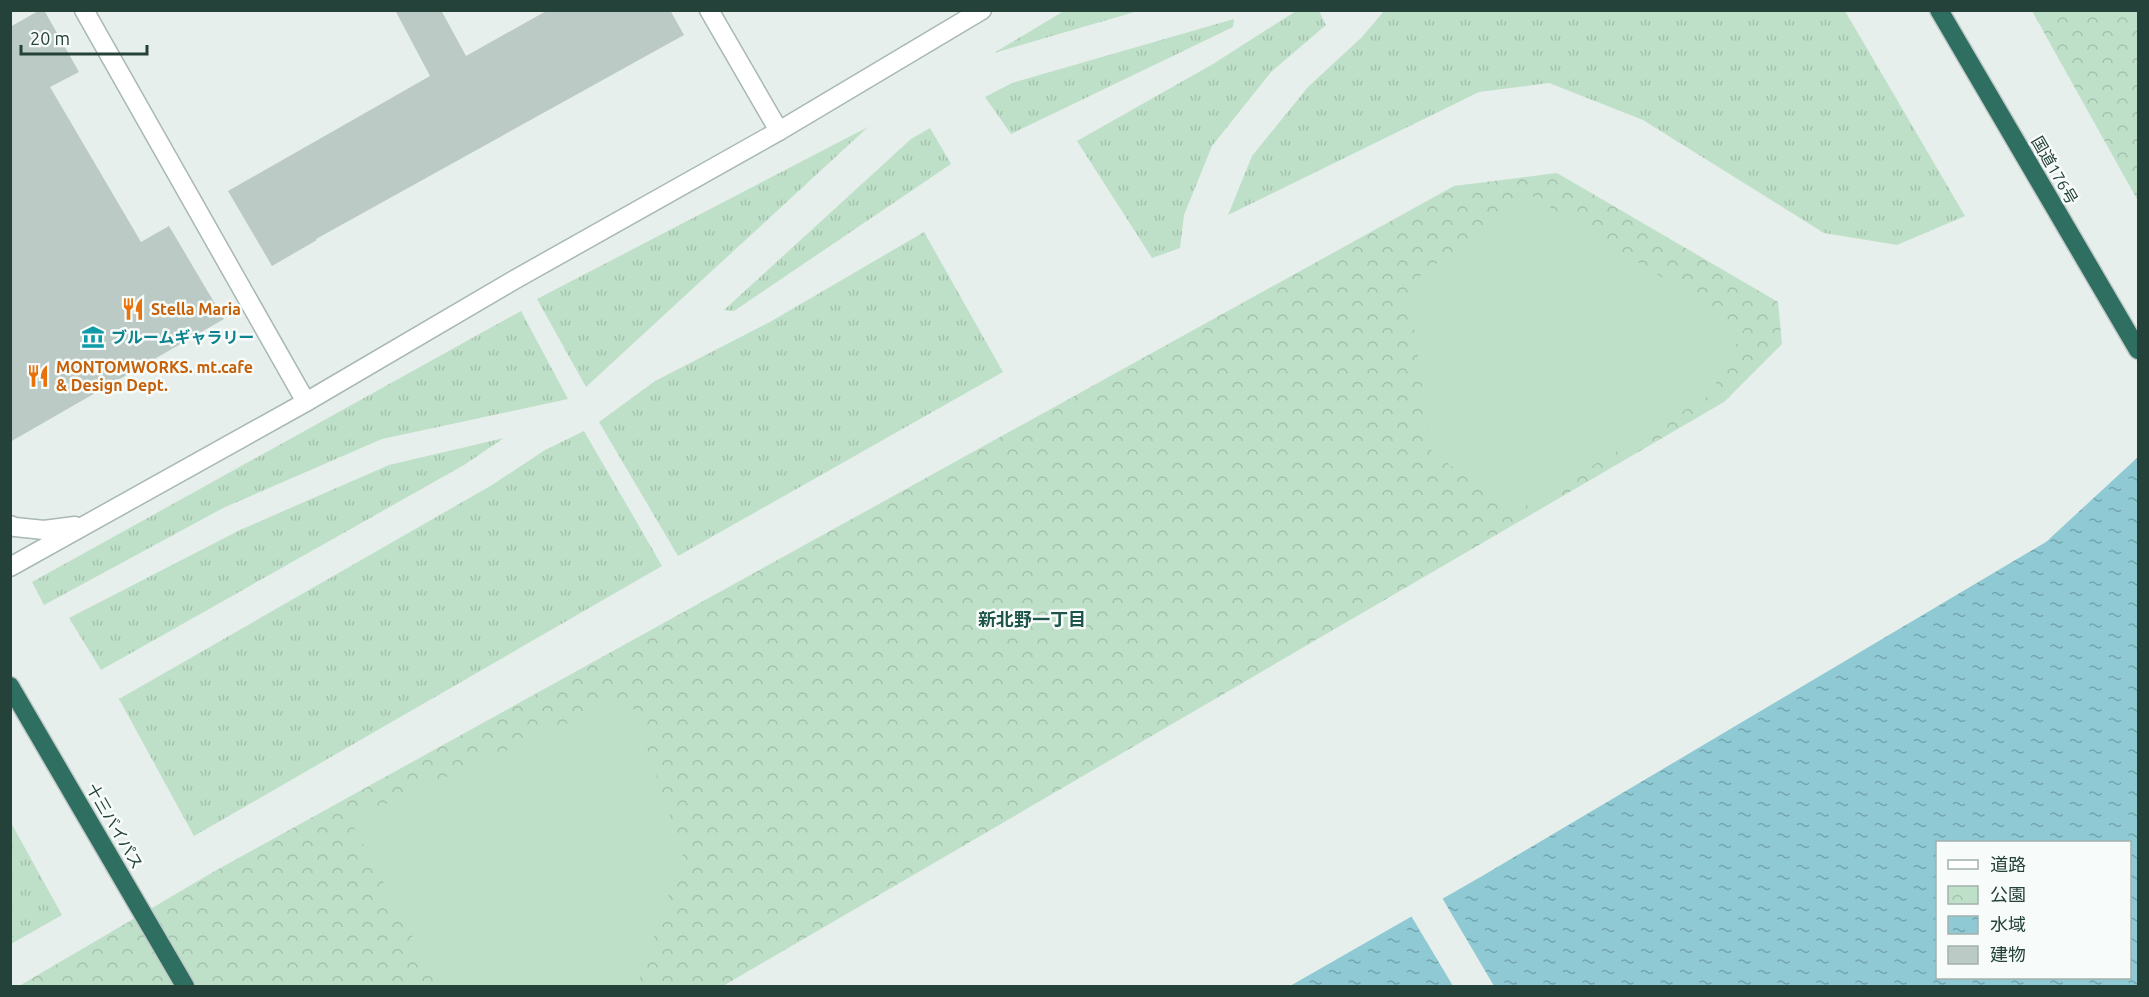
<svg xmlns="http://www.w3.org/2000/svg" width="2149" height="997" viewBox="0 0 2149 997" font-family="Ubuntu,'Noto Sans JP',sans-serif">
<defs>
<pattern id="grass-tufts" width="24" height="20" patternUnits="userSpaceOnUse" patternTransform="scale(1.5)"><rect width="24" height="20" fill="#bfe0c8"/><path d="M3 7l-1-3M5 7V3M7 7l1-3M15 17l-1-3M17 17v-4M19 17l1-3" fill="none" stroke="#a4c1ad"/></pattern>
<pattern id="park-crowns" width="20" height="18" patternUnits="userSpaceOnUse" patternTransform="scale(1.5)"><rect width="20" height="18" fill="#bfe0c8"/><path d="M2 6a3 3 0 1 1 6 0M12 15a3 3 0 1 1 6 0" fill="none" stroke="#a4c1ad"/></pattern>
<pattern id="water-ripples" width="26" height="14" patternUnits="userSpaceOnUse" patternTransform="scale(1.5)"><rect width="26" height="14" fill="#8ec9d4"/><path d="M2 4q2-2 4 0t4 0M15 11q2-2 4 0t4 0" fill="none" stroke="#74a5ad"/></pattern>
</defs>
<rect width="100%" height="100%" fill="#e6efeb"/>
<!-- grass -->
<g fill="url(#grass-tufts)">
<path d="M 1064,11 L 1138,11 L 994,53 Z"/>
<path d="M 1296,11 L 1319,11 L 1326,25 L 1271,72 L 1212,146 L 1184,215 L 1180,248 L 1152,258 L 1077,141 L 1213,64 Z"/>
<path d="M 1845,11 L 1965,216 L 1897,245 L 1824,233 L 1643,120 L 1549,83 L 1479,92 L 1228,215 L 1252,156 L 1308,87 L 1362,37 L 1384,11 Z"/>
<path d="M 1234,19 L 1233,27 L 1011,134 L 985,97 L 1012,83 Z"/>
<path d="M 868,127 L 599,375 L 586,387 L 537,299 Z"/>
<path d="M 930,128 L 951,164 L 734,311 L 724,310 L 911,139 Z"/>
<path d="M 924,232 L 1003,372 L 678,556 L 599,422 L 655,381 L 770,322 Z"/>
<path d="M 521,311 L 568,399 L 382,439 L 223,508 L 44,605 L 32,582 Z"/>
<path d="M 584,431 L 662,566 L 194,836 L 119,699 L 492,485 L 545,450 Z"/>
<path d="M 504,438 L 464,465 L 101,670 L 69,618 L 240,530 L 389,465 Z"/>
<path d="M 10,821 L 62,915 L 11,944 L 10,944 Z"/>
</g>
<!-- park -->
<g fill="url(#park-crowns)">
<path d="M 2032,11 L 2138,11 L 2138,201 Z"/>
<path d="M 1557,173 L 1778,302 L 1782,344 L 1724,402 L 723,986 L 19,986 L 215,871 L 1454,186 Z"/>
</g>
<!-- garden -->
<g fill="#bfe0c8">
<path d="M 1529,194 L 1744,329 L 1710,395 L 1512,514 L 1431,450 L 1408,285 Z"/>
<path d="M 629,696 L 683,854 L 637,986 L 439,986 L 350,820 Z"/>
</g>
<!-- water -->
<path fill="url(#water-ripples)" fill-rule="evenodd" d="M 2138,457 L 2138,986 L 1290,986 L 1484,875 L 2046,542 ZM 1938,842 L 2130,842 L 2130,978 L 1938,978 Z"/>
<!-- pier -->
<path fill="#e6efeb" d="M 1441,896 L 1494,986 L 1453,986 L 1410,914 Z"/>
<!-- building -->
<g fill="#bbcac4">
<path d="M 40,10 L 44,10 L 79,72 L 50,87 L 141,242 L 169,226 L 224,319 L 10,442 L 10,27 Z"/>
<path d="M 395,10 L 441,10 L 466,56 L 548,10 L 670,10 L 684,35 L 316,239 L 317,240 L 272,266 L 228,191 L 430,76 Z"/>
</g>
<g fill="none" stroke-linecap="round" stroke-linejoin="round">
<!-- street casing -->
<g stroke="#a8b8b2" stroke-width="21">
<g id="street">
<path d="M 84,10 L 306,402"/>
<path d="M 709,10 L 779,131"/>
<path d="M 10,525 L 15,527 L 44,530 L 75,526"/>
<path d="M 10,567 L 306,402 L 514,280 L 779,131 L 982,10"/>
</g>
</g>
<!-- highway casing -->
<g stroke="#c2cac8" stroke-width="21">
<g id="highway">
<path d="M 1939,10 L 2138,350"/>
<path d="M 10,686 L 185,986"/>
</g>
</g>
<!-- street -->
<use href="#street" stroke="#fff" stroke-width="18"/>
<!-- highway -->
<use href="#highway" stroke="#2f6f62" stroke-width="18"/>
</g>
<!-- icons -->
<defs>
<g id="restaurant-bare" transform="scale(1.8)"><path d="M-5-6h1v4h1v-4h1v4h1v-4h1v5L-1.5 .5V6h-2V.5L-5-1ZM5-6V6H3V1.5H1.5Q1.5-4 5-6Z" fill="#e8710a" stroke="#f7fbf9" stroke-width="2.5" paint-order="stroke"/></g>
<g id="museum-bare" transform="scale(1.8)"><path d="M0-6L6-3V-2H-6V-3ZM-5-1h2V3h-2ZM-1-1h2V3h-2ZM3-1h2V3H3ZM-6 4H6V6H-6Z" fill="#0f9aa8" stroke="#f7fbf9" stroke-width="2.5" paint-order="stroke"/></g>
</defs>
<g fill-rule="evenodd">
<use href="#restaurant-bare" x="133" y="309"/>
<use href="#museum-bare" x="93" y="337"/>
<use href="#restaurant-bare" x="38" y="376"/>
</g>
<g text-anchor="middle" stroke-width="5" stroke-linejoin="round" paint-order="stroke">
<!-- street labels -->
<g font-size="16" fill="#24423a" stroke="#f7fbf9">
<text transform="translate(2055 170) rotate(60)" y="6">国道176号</text>
<text transform="translate(115 826) rotate(60)" y="6">十三バイパス</text>
</g>
<!-- food labels -->
<g font-size="16" font-weight="bold" fill="#c56008" stroke="#f7fbf9" text-anchor="start">
<text x="151" y="315">Stella Maria</text>
<text x="56" y="373">MONTOMWORKS. mt.cafe<tspan x="56" dy="18">&amp; Design Dept.</tspan></text>
</g>
<!-- culture labels -->
<g font-size="16" font-weight="bold" fill="#0d838f" stroke="#f7fbf9" text-anchor="start">
<text x="111" y="343">ブルームギャラリー</text>
</g>
<!-- neighbourhood labels -->
<g font-size="18" font-weight="bold" fill="#1f5548" stroke="#f7fbf9">
<text x="1032" y="626">新北野一丁目</text>
</g>
</g>
<!-- border -->
<rect width="2149" height="997" fill="none" stroke="#24423a" stroke-width="24"/>
<!-- legend -->
<rect x="1936" y="841" width="195" height="138" fill="#f7fbf9" stroke="#a3b1ad" stroke-width="1.5"/>
<rect x="1948" y="860" width="30" height="9" fill="#ffffff" stroke="#a3b1ad" stroke-width="1.5"/>
<text x="1990" y="871" font-size="18" fill="#24423a">道路</text>
<rect x="1948" y="886" width="30" height="18" fill="url(#park-crowns)" stroke="#a3b1ad" stroke-width="1.5"/>
<text x="1990" y="901" font-size="18" fill="#24423a">公園</text>
<rect x="1948" y="916" width="30" height="18" fill="url(#water-ripples)" stroke="#a3b1ad" stroke-width="1.5"/>
<text x="1990" y="931" font-size="18" fill="#24423a">水域</text>
<rect x="1948" y="946" width="30" height="18" fill="#bbcac4" stroke="#a3b1ad" stroke-width="1.5"/>
<text x="1990" y="961" font-size="18" fill="#24423a">建物</text>
<!-- scale -->
<path d="M21 45v9h126v-9" fill="none" stroke="#24423a" stroke-width="3"/>
<text x="30" y="45" font-size="18" fill="#24423a" stroke="#f7fbf9" stroke-width="4.5" paint-order="stroke">20 m</text>
</svg>
